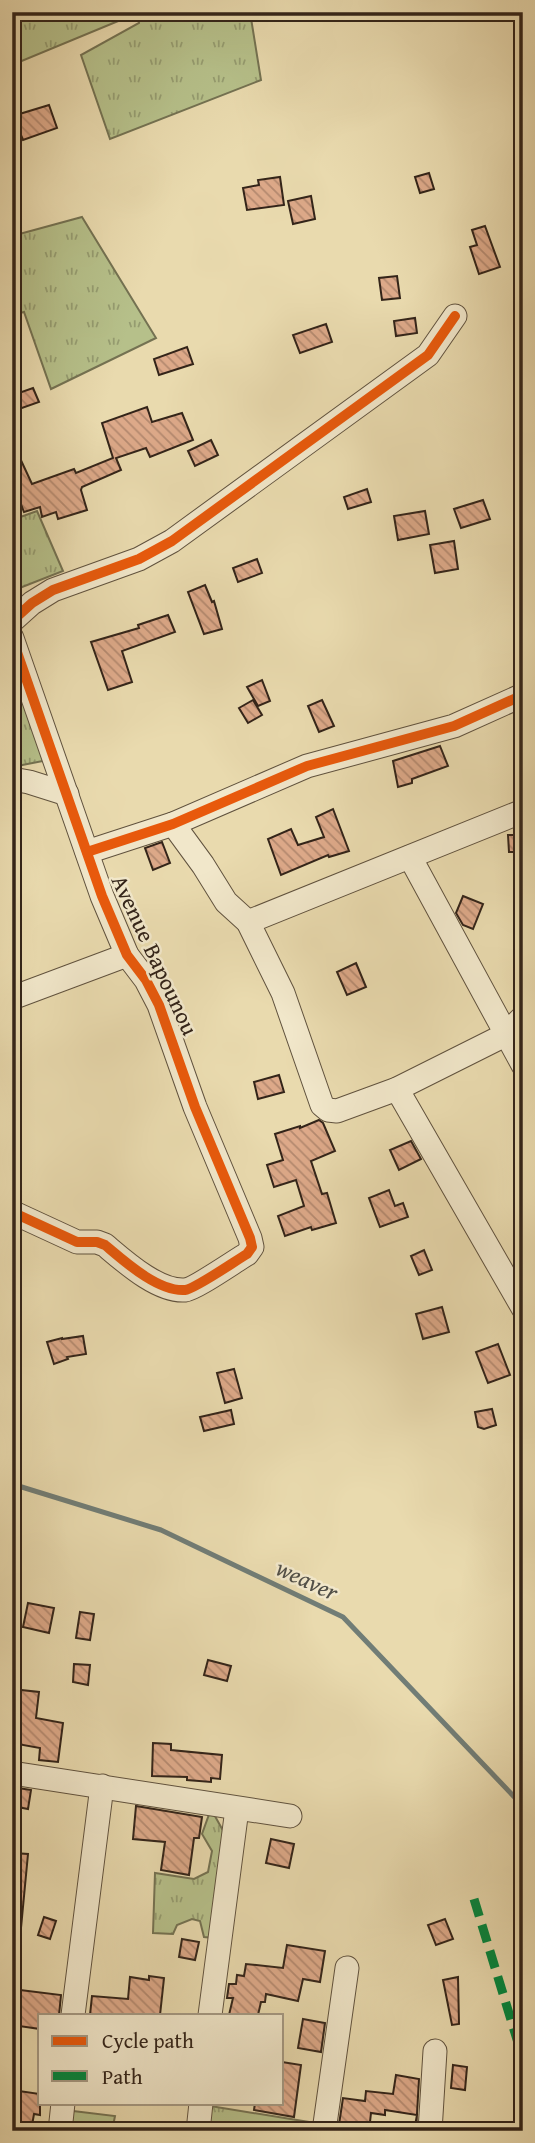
<svg xmlns="http://www.w3.org/2000/svg" width="535" height="2143" viewBox="0 0 535 2143" font-family="'Gentium Book Plus',serif">
<defs>
<pattern id="grass-tufts" width="24" height="20" patternUnits="userSpaceOnUse" patternTransform="scale(1.75)"><rect width="24" height="20" fill="#b6c08a"/><path d="M3 7l-1-3M5 7V3M7 7l1-3M15 17l-1-3M17 17v-4M19 17l1-3" fill="none" stroke="#959c70"/></pattern>
<pattern id="building-back-hatch" width="6" height="6" patternUnits="userSpaceOnUse" patternTransform="scale(1.75)"><rect width="6" height="6" fill="#dda989"/><path d="M-1 5l2 2M0 0l6 6M5-1l2 2" fill="none" stroke="#b4896f"/></pattern>
</defs>
<rect width="100%" height="100%" fill="#e9daae"/>
<filter id="stains"><feTurbulence type="fractalNoise" baseFrequency=".00286" numOctaves="4"/><feColorMatrix values="0 0 0 0 .2 0 0 0 0 .09 0 0 0 0 .02 0 0 0 .5 -.17"/></filter>
<radialGradient id="worn" r=".72"><stop offset=".6" stop-color="#630" stop-opacity="0"/><stop offset="1" stop-color="#630" stop-opacity=".3"/></radialGradient>
<!-- grass -->
<g fill="url(#grass-tufts)" stroke="#747252" stroke-width="2">
<path d="M 12,12 L 125,12 L 128,17 L 12,65 Z"/>
<path d="M 138,12 L 250,12 L 261,80 L 110,139 L 81,55 L 139,23 Z"/>
<path d="M 82,217 L 156,338 L 51,389 L 24,312 L 12,315 L 12,236 Z"/>
<path d="M 37,511 L 63,571 L 12,591 L 12,520 Z"/>
<path d="M 12,665 L 48,760 L 12,767 Z"/>
<path d="M 211,1809 L 226,1836 L 213,1938 L 204,1937 L 200,1921 L 192,1919 L 177,1925 L 173,1934 L 153,1933 L 155,1873 L 194,1879 L 208,1872 L 212,1851 L 202,1834 Z"/>
<path d="M 198,2104 L 309,2122 L 319,2127 L 319,2131 L 194,2131 Z"/>
<path d="M 73,2111 L 115,2116 L 112,2131 L 70,2131 Z"/>
</g>
<g fill="none" stroke-linecap="round" stroke-linejoin="round">
<!-- stream -->
<path stroke="#717d76" stroke-width="5" d="M 12,1484 L 161,1530 L 343,1617 L 523,1806"/>
</g>
<!-- building -->
<g fill="url(#building-back-hatch)" stroke="#332419" stroke-width="2">
<path d="M 49,105 L 57,128 L 23,140 L 13,116 Z"/>
<path d="M 429,173 L 434,189 L 420,193 L 415,177 Z"/>
<path d="M 280,177 L 284,205 L 247,210 L 243,188 L 259,185 L 258,180 Z"/>
<path d="M 311,196 L 315,219 L 293,224 L 288,201 Z"/>
<path d="M 485,226 L 500,267 L 479,274 L 470,247 L 477,245 L 472,230 Z"/>
<path d="M 397,276 L 400,298 L 382,300 L 379,278 Z"/>
<path d="M 415,318 L 417,333 L 396,336 L 394,321 Z"/>
<path d="M 326,324 L 332,342 L 300,353 L 293,335 Z"/>
<path d="M 187,347 L 193,364 L 159,375 L 154,359 Z"/>
<path d="M 33,388 L 39,402 L 19,409 L 13,395 Z"/>
<path d="M 147,407 L 152,422 L 182,413 L 193,440 L 150,457 L 146,448 L 116,458 L 121,470 L 82,487 L 81,490 L 87,510 L 58,519 L 56,512 L 42,517 L 40,507 L 24,512 L 12,482 L 12,441 L 32,484 L 74,469 L 76,473 L 113,458 L 102,423 Z"/>
<path d="M 211,440 L 218,455 L 195,466 L 188,451 Z"/>
<path d="M 367,489 L 371,502 L 348,509 L 344,497 Z"/>
<path d="M 483,500 L 490,519 L 461,528 L 454,509 Z"/>
<path d="M 425,511 L 429,534 L 398,540 L 394,516 Z"/>
<path d="M 454,541 L 458,569 L 435,573 L 430,545 Z"/>
<path d="M 257,559 L 262,573 L 238,582 L 233,568 Z"/>
<path d="M 205,585 L 212,602 L 214,601 L 222,629 L 204,634 L 188,592 Z"/>
<path d="M 168,615 L 175,632 L 122,651 L 132,682 L 108,690 L 91,642 L 139,628 L 138,625 Z"/>
<path d="M 262,680 L 270,701 L 258,706 L 247,687 Z"/>
<path d="M 253,700 L 262,715 L 248,723 L 239,708 Z"/>
<path d="M 322,700 L 334,726 L 319,732 L 308,706 Z"/>
<path d="M 440,746 L 448,766 L 412,779 L 412,783 L 398,787 L 393,761 Z"/>
<path d="M 333,809 L 349,851 L 329,857 L 328,855 L 281,875 L 268,839 L 291,829 L 298,845 L 324,837 L 316,817 Z"/>
<path d="M 508,835 L 523,835 L 523,852 L 509,852 Z"/>
<path d="M 162,842 L 170,863 L 153,870 L 145,848 Z"/>
<path d="M 463,896 L 483,904 L 473,929 L 463,925 L 456,913 Z"/>
<path d="M 356,963 L 366,987 L 347,995 L 337,972 Z"/>
<path d="M 279,1075 L 284,1092 L 258,1099 L 254,1082 Z"/>
<path d="M 319,1120 L 323,1123 L 335,1151 L 311,1161 L 322,1194 L 327,1193 L 336,1223 L 312,1230 L 311,1227 L 285,1236 L 278,1216 L 304,1206 L 296,1180 L 274,1187 L 267,1165 L 283,1160 L 275,1134 L 300,1126 L 300,1128 Z"/>
<path d="M 411,1141 L 421,1159 L 399,1170 L 390,1150 Z"/>
<path d="M 389,1190 L 395,1206 L 403,1203 L 408,1217 L 380,1227 L 369,1198 Z"/>
<path d="M 424,1250 L 432,1270 L 419,1275 L 411,1256 Z"/>
<path d="M 442,1307 L 449,1332 L 423,1339 L 416,1314 Z"/>
<path d="M 83,1336 L 86,1354 L 67,1357 L 68,1359 L 54,1364 L 47,1342 L 62,1338 L 62,1339 Z"/>
<path d="M 498,1344 L 510,1375 L 488,1383 L 476,1352 Z"/>
<path d="M 234,1369 L 242,1398 L 225,1403 L 217,1373 Z"/>
<path d="M 492,1409 L 496,1425 L 484,1429 L 478,1427 L 475,1412 Z"/>
<path d="M 231,1410 L 234,1424 L 204,1431 L 200,1417 Z"/>
<path d="M 28,1603 L 54,1608 L 49,1633 L 23,1627 Z"/>
<path d="M 80,1612 L 94,1614 L 90,1640 L 76,1638 Z"/>
<path d="M 208,1660 L 231,1666 L 227,1681 L 204,1675 Z"/>
<path d="M 74,1664 L 90,1665 L 88,1685 L 73,1682 Z"/>
<path d="M 12,1689 L 39,1692 L 36,1718 L 63,1723 L 58,1762 L 39,1760 L 40,1748 L 12,1743 Z"/>
<path d="M 153,1743 L 171,1744 L 171,1750 L 222,1755 L 220,1779 L 211,1778 L 211,1782 L 187,1780 L 187,1777 L 152,1776 Z"/>
<path d="M 12,1787 L 31,1790 L 28,1809 L 12,1806 Z"/>
<path d="M 136,1806 L 202,1817 L 199,1838 L 194,1838 L 189,1875 L 161,1870 L 165,1842 L 133,1839 Z"/>
<path d="M 271,1839 L 294,1844 L 289,1868 L 266,1863 Z"/>
<path d="M 13,1853 L 28,1854 L 21,1928 L 12,1927 Z"/>
<path d="M 44,1917 L 56,1921 L 50,1939 L 38,1935 Z"/>
<path d="M 445,1919 L 453,1939 L 436,1945 L 428,1925 Z"/>
<path d="M 182,1939 L 199,1942 L 195,1960 L 179,1957 Z"/>
<path d="M 287,1945 L 325,1951 L 320,1982 L 303,1979 L 298,2001 L 266,1994 L 265,2002 L 261,2002 L 258,2015 L 229,2015 L 233,1998 L 227,1998 L 229,1984 L 236,1984 L 237,1975 L 244,1976 L 246,1964 L 283,1968 Z"/>
<path d="M 149,1976 L 164,1978 L 160,2015 L 90,2015 L 92,1996 L 128,1999 L 130,1977 L 149,1980 Z"/>
<path d="M 458,1977 L 459,2024 L 452,2025 L 443,1980 Z"/>
<path d="M 12,1989 L 61,1995 L 59,2015 L 40,2015 L 40,2029 L 12,2025 Z"/>
<path d="M 303,2019 L 325,2023 L 321,2052 L 298,2048 Z"/>
<path d="M 282,2062 L 301,2065 L 294,2117 L 254,2110 L 255,2103 L 282,2103 Z"/>
<path d="M 453,2065 L 467,2067 L 465,2090 L 451,2088 Z"/>
<path d="M 396,2075 L 419,2079 L 416,2131 L 414,2131 L 417,2115 L 385,2110 L 385,2115 L 371,2113 L 369,2131 L 338,2131 L 343,2098 L 365,2101 L 366,2091 L 393,2094 Z"/>
<path d="M 12,2090 L 40,2094 L 40,2115 L 34,2114 L 31,2131 L 12,2131 Z"/>
</g>
<g fill="none" stroke-linecap="round" stroke-linejoin="round">
<!-- minor casing -->
<g stroke="#60523e" stroke-width="25">
<g id="minor">
<path d="M 12,621 L 32,603 L 53,590 L 139,559 L 172,541 L 428,355 L 455,316"/>
<path d="M 12,638 L 102,896 L 127,955 L 146,980 L 159,1005 L 195,1107 L 250,1238 L 252,1247 L 247,1254 C 235,1261 195,1289 185,1290 C 158,1292 124,1261 105,1245 L 97,1242 L 77,1242 L 12,1212"/>
<path d="M 12,779 L 29,782 L 67,794"/>
<path d="M 173,824 L 203,865 L 226,902 L 248,922 L 283,993 L 322,1105 L 328,1110 L 337,1111 L 397,1089 L 505,1035 L 523,1017"/>
<path d="M 87,852 L 173,824 L 307,766 L 454,726 L 523,695"/>
<path d="M 410,857 L 523,1065"/>
<path d="M 248,922 L 523,811"/>
<path d="M 12,998 L 127,955"/>
<path d="M 397,1089 L 523,1308"/>
<path d="M 12,1773 L 290,1816"/>
<path d="M 73,2015 L 102,1786"/>
<path d="M 210,2015 L 237,1809"/>
<path d="M 60,2131 L 63,2103"/>
<path d="M 198,2131 L 201,2103"/>
<path d="M 324,2131 L 347,1968"/>
<path d="M 430,2131 L 435,2051"/>
</g>
</g>
<!-- minor -->
<use href="#minor" stroke="#f1e7ca" stroke-width="23"/>
<!-- quiet -->
<path stroke="#00873e" stroke-width="9" stroke-dasharray="18 9" stroke-linecap="butt" d="M 474,1899 L 519,2046 L 523,2070"/>
<!-- cycleway casing -->
<g stroke="#f1e7ca" stroke-width="15">
<g id="cycleway">
<path d="M 12,621 L 32,603 L 53,590 L 139,559 L 172,541 L 428,355 L 455,316"/>
<path d="M 12,638 L 102,896 L 127,955 L 146,980 L 159,1005 L 195,1107 L 250,1238 L 252,1247 L 247,1254 C 235,1261 195,1289 185,1290 C 158,1292 124,1261 105,1245 L 97,1242 L 77,1242 L 12,1212"/>
<path d="M 87,852 L 173,824 L 307,766 L 454,726 L 523,695"/>
</g>
</g>
<!-- cycleway -->
<use href="#cycleway" stroke="#e8590c" stroke-width="10"/>
</g>
<g text-anchor="middle" stroke-width="5" stroke-linejoin="round" paint-order="stroke">
<!-- street labels -->
<g font-size="23" fill="#332419" stroke="#f1e7ca">
<text transform="translate(155 955) rotate(65)" y="8">Avenue Bapounou</text>
</g>
<!-- water labels -->
<g font-size="24" font-style="italic" fill="#525048" stroke="#f1e7ca">
<text transform="translate(307 1580) rotate(25)" y="8">weaver</text>
</g>
</g>
<!-- margin -->
<rect width="535" height="2143" fill="none" stroke="#e9daae" stroke-width="42"/>
<rect x="14" y="14" width="507" height="2115" fill="none" stroke="#332419" stroke-width="3.5"/>
<rect x="21" y="21" width="493" height="2101" fill="none" stroke="#332419" stroke-width="2"/>
<!-- legend -->
<rect x="38" y="2014" width="245" height="91" fill="#f1e7ca" stroke="#a59983" stroke-width="2"/>
<rect x="52" y="2036" width="35" height="10" fill="#e8590c" stroke="#a59983" stroke-width="2"/>
<text x="102" y="2048" font-size="21" fill="#332419">Cycle path</text>
<rect x="52" y="2071" width="35" height="10" fill="#00873e" stroke="#a59983" stroke-width="2"/>
<text x="102" y="2084" font-size="21" fill="#332419">Path</text>
<rect width="100%" height="100%" filter="url(#stains)"/>
<rect width="100%" height="100%" fill="url(#worn)"/>
</svg>
